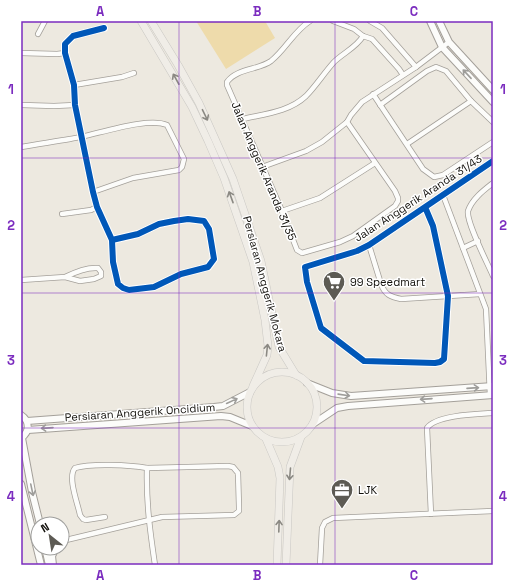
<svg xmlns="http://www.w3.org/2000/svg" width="514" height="586" viewBox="0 0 514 586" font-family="'Space Grotesk',sans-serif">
<rect width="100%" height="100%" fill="#ede9e0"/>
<!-- green -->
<path fill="#eedbab" d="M 196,21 L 265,21 L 275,38 L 226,69 Z"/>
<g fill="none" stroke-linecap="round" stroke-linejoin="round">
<!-- street casing -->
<g stroke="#a4a09a" stroke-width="6">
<g id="street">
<path d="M 310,21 C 294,31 286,49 271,61 C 259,70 237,68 227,82 L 227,85 L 282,211 L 297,250 L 302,253 L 340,242 L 353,236 L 395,206 L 398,201 L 398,198 L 395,191 L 347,122"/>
<path d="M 333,21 L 354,29 L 363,36 L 372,39 L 399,69 L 403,75"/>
<path d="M 370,21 L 382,28 L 416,67"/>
<path d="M 104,28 L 73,36 L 65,44 L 65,53 L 74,85 L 75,105 L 93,192 L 97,207 L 112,240 L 113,262 L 118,284 L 123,288 L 129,290 L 154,287 L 181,274 L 208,267 L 214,259 L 209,229 L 204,221 L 188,219 L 174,221 L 159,224 L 138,234 L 112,240"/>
<path d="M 38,34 L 45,21"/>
<path d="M 21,53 L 57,54 L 65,53"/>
<path d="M 74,85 L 122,77 L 134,73"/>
<path d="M 373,94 L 423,169 L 434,177 L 443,175 L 493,142"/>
<path d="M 22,105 L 54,106 L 75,105"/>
<path d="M 380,105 L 427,71 L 436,67 L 446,71 L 471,101 L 493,122"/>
<path d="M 243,119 C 264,114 289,112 306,96 C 316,86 324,73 334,62 C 343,53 357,47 363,36"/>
<path d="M 407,144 L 471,101"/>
<path d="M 21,147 C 37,144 53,142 70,139 C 93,136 147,116 167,125 L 184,159 L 182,167 L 179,170 L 133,178 L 93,192"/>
<path d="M 262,167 L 306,151 L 322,142 L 347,122 L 351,115 L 362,102 L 416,67 L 449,42"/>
<path d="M 493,183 C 484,190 472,199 468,211 C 466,222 488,264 493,276"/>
<path d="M 443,195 L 486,309 L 490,395"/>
<path d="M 425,207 L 433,226 L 448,296 L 444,359 L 440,362 L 435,363 L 364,361 L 321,328 L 307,282 L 305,267 L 357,251 L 369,245 L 493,161"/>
<path d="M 282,211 L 320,198 L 375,163"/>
<path d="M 62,214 L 91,210 L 97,207"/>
<path d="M 369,245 L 381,284 C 385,295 391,297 401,299 L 480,294"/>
<path d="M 463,248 L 478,241"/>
<path d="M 21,280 L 65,277 L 80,281 L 94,279 L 101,276 L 101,272 L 98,268 C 87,267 75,272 65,277"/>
<path d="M 147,468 C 146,502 150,531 155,565"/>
<path d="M 431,514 L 427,428 C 436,415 477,414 493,413"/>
<path d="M 62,541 L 162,517 L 234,515 L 239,511 L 239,507 L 238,473 L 233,467 L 228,466 L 147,468 C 130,465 91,463 75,468 C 67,477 78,504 80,515 L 83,519 L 86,520 L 105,517"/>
<path d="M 320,565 L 322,528 L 325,522 L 333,518 L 493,511"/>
</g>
</g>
<!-- secondary casing -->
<g stroke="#a4a09a" stroke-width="8">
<g id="secondary">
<path d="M 430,21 L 442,47 L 493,102"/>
<path d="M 439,21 L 449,42 L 493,90"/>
<path d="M 307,383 L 332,393 L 351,396 L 493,386"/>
<path d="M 21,415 C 30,421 30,432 21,438"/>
<path d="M 27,421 L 214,407 L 223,406 L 250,392"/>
<path d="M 313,424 L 337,408 L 348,406 L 493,395"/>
<path d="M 28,430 L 221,416 L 230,417 L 252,426"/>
<path d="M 22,438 L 32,492 L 40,524"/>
<path d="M 21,484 L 41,565"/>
<path d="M 62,541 L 63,541"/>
<path d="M 45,548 L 49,565"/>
<path d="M 53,565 L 52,556 L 56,548"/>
</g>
</g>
<!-- primary casing -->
<g stroke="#c9c7c3" stroke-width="8">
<g id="primary">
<path d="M 141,21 L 192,107 L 208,141 L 224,178 L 253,262 L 265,320 L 268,346 L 267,355 L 253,386"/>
<path d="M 151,21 L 178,65 L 199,103 L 233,179 L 261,261 L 279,347 L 296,375"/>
<circle cx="282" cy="407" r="35"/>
<path d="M 266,439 L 278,467 L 280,478 L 277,565"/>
<path d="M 286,565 L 290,467 L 301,437"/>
</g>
</g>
<!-- street -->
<use href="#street" stroke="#fcfcfa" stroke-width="4.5"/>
<!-- secondary -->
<use href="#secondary" stroke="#fcfcfa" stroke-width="6"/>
<!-- primary -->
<use href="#primary" stroke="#f0ede7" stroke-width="7"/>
<!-- cycleway casing -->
<g stroke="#fff" stroke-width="8">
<g id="cycleway">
<path d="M 104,28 L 73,36 L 65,44 L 65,53 L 74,85 L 75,105 L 93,192 L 97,207 L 112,240 L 113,262 L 118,284 L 123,288 L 129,290 L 154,287 L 181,274 L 208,267 L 214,259 L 209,229 L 204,221 L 188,219 L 174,221 L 159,224 L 138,234 L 112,240"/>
<path d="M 425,207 L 433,226 L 448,296 L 444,359 L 440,362 L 435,363 L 364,361 L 321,328 L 307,282 L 305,267 L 357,251 L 369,245 L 493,161"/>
</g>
</g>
<!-- cycleway -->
<use href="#cycleway" stroke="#0057b8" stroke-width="6"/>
</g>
<!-- one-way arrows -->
<defs><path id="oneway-shaft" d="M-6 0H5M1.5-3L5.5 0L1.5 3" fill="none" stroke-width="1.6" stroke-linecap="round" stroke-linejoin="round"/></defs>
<g stroke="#9e9d9a">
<use href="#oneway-shaft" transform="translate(467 74) rotate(-133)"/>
<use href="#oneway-shaft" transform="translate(473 388) rotate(-4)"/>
<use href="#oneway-shaft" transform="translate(344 395) rotate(8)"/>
<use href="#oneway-shaft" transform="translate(426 399) rotate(176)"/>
<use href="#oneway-shaft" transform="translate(232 401) rotate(-25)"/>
<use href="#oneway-shaft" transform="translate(47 428) rotate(176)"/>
<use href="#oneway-shaft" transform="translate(32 490) rotate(78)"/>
</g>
<g stroke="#8b8983">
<use href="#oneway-shaft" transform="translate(176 79) rotate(-119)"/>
<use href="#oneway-shaft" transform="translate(205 115) rotate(64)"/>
<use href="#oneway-shaft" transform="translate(231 197) rotate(-110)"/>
<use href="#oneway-shaft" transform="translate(267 350) rotate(-84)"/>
<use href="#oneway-shaft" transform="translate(290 474) rotate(95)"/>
<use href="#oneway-shaft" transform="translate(279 526) rotate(-88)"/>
</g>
<!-- grid -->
<path fill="none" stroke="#7b2cbf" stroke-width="1" stroke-opacity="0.55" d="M 179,21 L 179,565M 335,21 L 335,565M 21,158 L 493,158M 21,293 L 493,293M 21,428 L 493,428"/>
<!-- icons -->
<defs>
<g id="supermarket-pin" transform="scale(1.15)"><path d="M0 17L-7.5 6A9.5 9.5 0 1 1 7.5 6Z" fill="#5d5b54" stroke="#fff"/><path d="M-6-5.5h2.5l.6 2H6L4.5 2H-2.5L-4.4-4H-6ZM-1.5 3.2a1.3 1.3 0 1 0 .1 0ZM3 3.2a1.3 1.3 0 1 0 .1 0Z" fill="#fff"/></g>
<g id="office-pin" transform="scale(1.15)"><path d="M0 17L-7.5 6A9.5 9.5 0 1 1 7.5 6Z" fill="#5d5b54" stroke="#fff"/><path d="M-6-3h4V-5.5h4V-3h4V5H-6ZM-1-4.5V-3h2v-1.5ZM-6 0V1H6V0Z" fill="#fff"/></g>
</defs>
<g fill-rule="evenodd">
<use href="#supermarket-pin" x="334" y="282"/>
<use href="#office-pin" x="342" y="490"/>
</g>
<g text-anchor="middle" stroke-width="3" stroke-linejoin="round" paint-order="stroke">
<!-- street labels -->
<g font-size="11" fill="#100e09" stroke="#fff">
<text transform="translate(264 171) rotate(67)" y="4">Jalan Anggerik Aranda 31/35</text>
<text transform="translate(418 198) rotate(-33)" y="4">Jalan Anggerik Aranda 31/43</text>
<text transform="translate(265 284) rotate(75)" y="4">Persiaran Anggerik Mokara</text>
<text transform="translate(140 412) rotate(-4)" y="4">Persiaran Anggerik Oncidium</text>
</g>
<!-- poi labels -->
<g font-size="11" fill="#100e09" stroke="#fff" text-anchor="start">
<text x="350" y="286">99 Speedmart</text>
<text x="358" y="494">LJK</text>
</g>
</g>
<!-- border -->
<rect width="514" height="586" fill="none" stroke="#ffffff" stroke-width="44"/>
<!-- north arrow -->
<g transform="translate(50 536) rotate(330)"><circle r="19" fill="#ffffff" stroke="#9f9f9d"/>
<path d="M0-3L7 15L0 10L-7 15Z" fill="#5d5b54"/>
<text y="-6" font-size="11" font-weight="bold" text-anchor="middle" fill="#100e09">N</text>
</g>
<rect x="22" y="22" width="470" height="542" fill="none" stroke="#7b2cbf" stroke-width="1.5"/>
<g font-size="13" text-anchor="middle" font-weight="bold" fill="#7b2cbf">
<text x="100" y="16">A</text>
<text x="257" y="16">B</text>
<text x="414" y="16">C</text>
<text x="11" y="94">1</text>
<text x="503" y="94">1</text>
<text x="11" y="230">2</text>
<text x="503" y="230">2</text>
<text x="11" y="365">3</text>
<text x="503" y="365">3</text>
<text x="11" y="501">4</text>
<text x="503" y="501">4</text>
<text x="100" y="580">A</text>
<text x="257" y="580">B</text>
<text x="414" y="580">C</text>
</g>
</svg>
